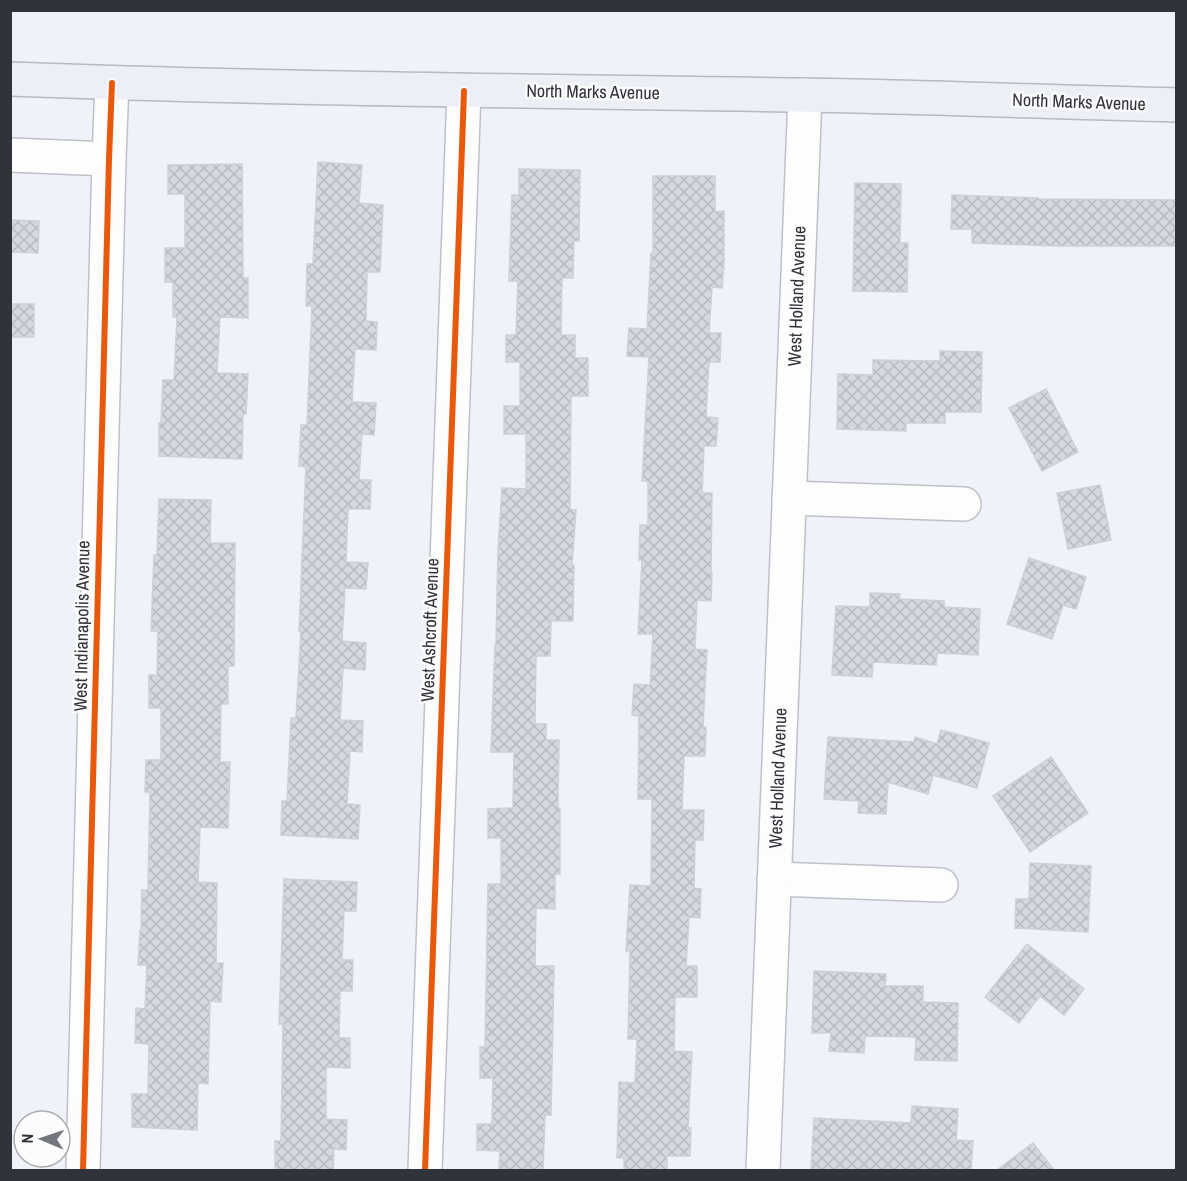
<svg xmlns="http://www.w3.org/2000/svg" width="1187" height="1181" viewBox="0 0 1187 1181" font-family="'Archivo Narrow',sans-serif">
<defs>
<pattern id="building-cross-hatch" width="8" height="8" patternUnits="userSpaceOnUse" patternTransform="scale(1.5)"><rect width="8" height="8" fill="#d6d8e0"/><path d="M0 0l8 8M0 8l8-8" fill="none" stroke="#b8bac1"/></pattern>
</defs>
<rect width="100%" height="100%" fill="#f0f2fa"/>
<!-- building -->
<g fill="url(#building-cross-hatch)" stroke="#cecfd7" stroke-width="1.5">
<path d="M 318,162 L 362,165 L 359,203 L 383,205 L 380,272 L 367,272 L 366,321 L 377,322 L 376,350 L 355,349 L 352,402 L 376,403 L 374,435 L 362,434 L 359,480 L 371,480 L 370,509 L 348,509 L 346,562 L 368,563 L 366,589 L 345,588 L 342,641 L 366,643 L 365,670 L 343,668 L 340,720 L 363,721 L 362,752 L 350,751 L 347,804 L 360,805 L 358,839 L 281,835 L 282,801 L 287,801 L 291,718 L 296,718 L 301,631 L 299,631 L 306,467 L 299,466 L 301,425 L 307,425 L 312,306 L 306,306 L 307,264 L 313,264 Z"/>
<path d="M 242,164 L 243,278 L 248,278 L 248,318 L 220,317 L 217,373 L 248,374 L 246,414 L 243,414 L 242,459 L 159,456 L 159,423 L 161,423 L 163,380 L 174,380 L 177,317 L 173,317 L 173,282 L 165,282 L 165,248 L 185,248 L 185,194 L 168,194 L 168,165 Z"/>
<path d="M 519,169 L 580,170 L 579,241 L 574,241 L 573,278 L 562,278 L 561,335 L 575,335 L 575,358 L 588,358 L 588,396 L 571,396 L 570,509 L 576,510 L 572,565 L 574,565 L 573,621 L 551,621 L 550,656 L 536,656 L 535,724 L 546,724 L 546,740 L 559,740 L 558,808 L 560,808 L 560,874 L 555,874 L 555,909 L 536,908 L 535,966 L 554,966 L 551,1115 L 545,1115 L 543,1170 L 499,1170 L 500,1151 L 477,1150 L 477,1124 L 492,1124 L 493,1078 L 480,1078 L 480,1047 L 485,1047 L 488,884 L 501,884 L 501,838 L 488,838 L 488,809 L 513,808 L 514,752 L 491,752 L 495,645 L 496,645 L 498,550 L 502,488 L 526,489 L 526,434 L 504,434 L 504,406 L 520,406 L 520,362 L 506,362 L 506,335 L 516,335 L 518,281 L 509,281 L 512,195 L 519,195 Z"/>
<path d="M 653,176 L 715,176 L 715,212 L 724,211 L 724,263 L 722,288 L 712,287 L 709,333 L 721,333 L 720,362 L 709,362 L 706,417 L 718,418 L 716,446 L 704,446 L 702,493 L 712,493 L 711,573 L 712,573 L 711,601 L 697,600 L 695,649 L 707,650 L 703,727 L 706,727 L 705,756 L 684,756 L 682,810 L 704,810 L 703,840 L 695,840 L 694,888 L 701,889 L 700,918 L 689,917 L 686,966 L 697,966 L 697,997 L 675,997 L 674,1051 L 692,1052 L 688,1128 L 691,1128 L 690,1156 L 667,1156 L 667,1170 L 624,1170 L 624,1158 L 617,1158 L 619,1082 L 635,1083 L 637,1039 L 628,1039 L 630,951 L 626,951 L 630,885 L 651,886 L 652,799 L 638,799 L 639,716 L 632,715 L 634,684 L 650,685 L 653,634 L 638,634 L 642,560 L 639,560 L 640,525 L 648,525 L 648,481 L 642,481 L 649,357 L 627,356 L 629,328 L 647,329 L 651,253 L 653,253 Z"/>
<path d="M 855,183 L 901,184 L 900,243 L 908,243 L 907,292 L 853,291 Z"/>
<path d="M 952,195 L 1038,198 L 1038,199 L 1176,200 L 1176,246 L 1056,246 L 972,243 L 972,229 L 951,229 Z"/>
<path d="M 10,220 L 39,221 L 38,253 L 10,252 Z"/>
<rect x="10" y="304" width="24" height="33"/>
<path d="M 940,351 L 982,352 L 981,412 L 945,412 L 945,423 L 906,423 L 906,431 L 837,429 L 838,374 L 873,375 L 873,360 L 940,361 Z"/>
<path d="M 1046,389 L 1078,452 L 1042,471 L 1009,408 Z"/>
<path d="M 1100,485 L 1111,540 L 1068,549 L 1057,493 Z"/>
<path d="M 159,499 L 211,500 L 210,543 L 235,543 L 234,666 L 228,666 L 228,704 L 221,704 L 220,762 L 230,762 L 228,828 L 200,827 L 198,882 L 217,883 L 216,963 L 223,963 L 221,1002 L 210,1001 L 208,1084 L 198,1083 L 197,1130 L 132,1127 L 132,1094 L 148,1094 L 149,1044 L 135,1043 L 136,1008 L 145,1009 L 147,965 L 138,965 L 140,931 L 141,931 L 142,890 L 148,890 L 150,792 L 145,792 L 146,760 L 161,760 L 161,708 L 149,708 L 149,675 L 157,675 L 158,631 L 151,631 L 154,555 L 157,555 Z"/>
<path d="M 1029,558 L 1086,577 L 1076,609 L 1063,605 L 1052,639 L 1007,624 Z"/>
<path d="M 870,593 L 900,594 L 899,599 L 944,601 L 944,607 L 980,609 L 978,655 L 937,653 L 936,665 L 873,662 L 872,677 L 832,675 L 836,606 L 870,607 Z"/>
<path d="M 941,730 L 989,743 L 977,788 L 933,775 L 928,794 L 888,782 L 886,814 L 858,813 L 859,801 L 824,799 L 828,737 L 914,742 L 915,737 L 937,744 Z"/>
<path d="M 1051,757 L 1088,813 L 1030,852 L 993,796 Z"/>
<path d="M 1030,863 L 1091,866 L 1088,932 L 1015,928 L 1016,899 L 1029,899 Z"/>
<path d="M 284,879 L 357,882 L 356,911 L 344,911 L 342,960 L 353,960 L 352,991 L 340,991 L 339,1038 L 350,1038 L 350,1068 L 326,1067 L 326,1119 L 347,1120 L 346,1150 L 334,1149 L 333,1170 L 275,1170 L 275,1141 L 281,1141 L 283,1024 L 279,1024 Z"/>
<path d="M 1027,944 L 1084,989 L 1064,1015 L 1040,996 L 1019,1023 L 985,997 Z"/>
<path d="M 814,971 L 886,974 L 885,986 L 923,986 L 923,1002 L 958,1003 L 957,1061 L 915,1060 L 916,1037 L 865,1036 L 864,1053 L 829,1051 L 831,1033 L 812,1033 Z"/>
<path d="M 912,1106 L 958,1109 L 956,1140 L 973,1141 L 971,1170 L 811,1170 L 814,1118 L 911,1123 Z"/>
<path d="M 1033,1143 L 1054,1170 L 997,1170 Z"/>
</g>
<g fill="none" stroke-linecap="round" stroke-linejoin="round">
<!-- minor casing -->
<g stroke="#bfc1c8" stroke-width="36">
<g id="minor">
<path d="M 10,155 L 109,159"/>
<path d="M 789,498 L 964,504"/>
<path d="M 774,879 L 941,885"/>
<path d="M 83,1170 L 109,159 L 112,83"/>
<path d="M 425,1170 L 464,91"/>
<path d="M 763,1170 L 805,95"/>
</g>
</g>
<!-- major casing -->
<g stroke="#b6b8c7" stroke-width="36">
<path id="major" d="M 10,79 C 274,89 538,91 802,95 C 927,97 1052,102 1176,105"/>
</g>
<!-- minor -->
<use href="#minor" stroke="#fdfdfe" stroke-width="33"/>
<!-- major -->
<use href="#major" stroke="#edeff6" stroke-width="33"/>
<!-- cycleway casing -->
<g stroke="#fcfcfc" stroke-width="10">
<g id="cycleway">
<path d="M 83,1170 L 109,159 L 112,83"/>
<path d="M 425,1170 L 464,91"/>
</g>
</g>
<!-- cycleway -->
<use href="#cycleway" stroke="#e8590c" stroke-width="6"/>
</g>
<g text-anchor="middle" stroke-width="5" stroke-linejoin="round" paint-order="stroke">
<!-- street labels -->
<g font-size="18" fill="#31333b" stroke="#fcfcfc">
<text transform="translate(593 92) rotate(1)" y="6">North Marks Avenue</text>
<text transform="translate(1079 102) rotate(2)" y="6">North Marks Avenue</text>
<text transform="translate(797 296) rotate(-88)" y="6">West Holland Avenue</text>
<text transform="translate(82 626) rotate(-89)" y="6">West Indianapolis Avenue</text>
<text transform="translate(430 630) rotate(-88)" y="6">West Ashcroft Avenue</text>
<text transform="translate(778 778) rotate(-88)" y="6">West Holland Avenue</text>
</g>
</g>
<!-- border -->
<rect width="1187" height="1181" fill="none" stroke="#31333b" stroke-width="24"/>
<!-- north arrow -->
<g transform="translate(42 1139) rotate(272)"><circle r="28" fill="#fcfcfc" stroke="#abacaf" stroke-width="1.5"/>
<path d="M0-4.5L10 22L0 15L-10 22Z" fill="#74767e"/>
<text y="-9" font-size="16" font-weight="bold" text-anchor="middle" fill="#31333b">N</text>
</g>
</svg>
